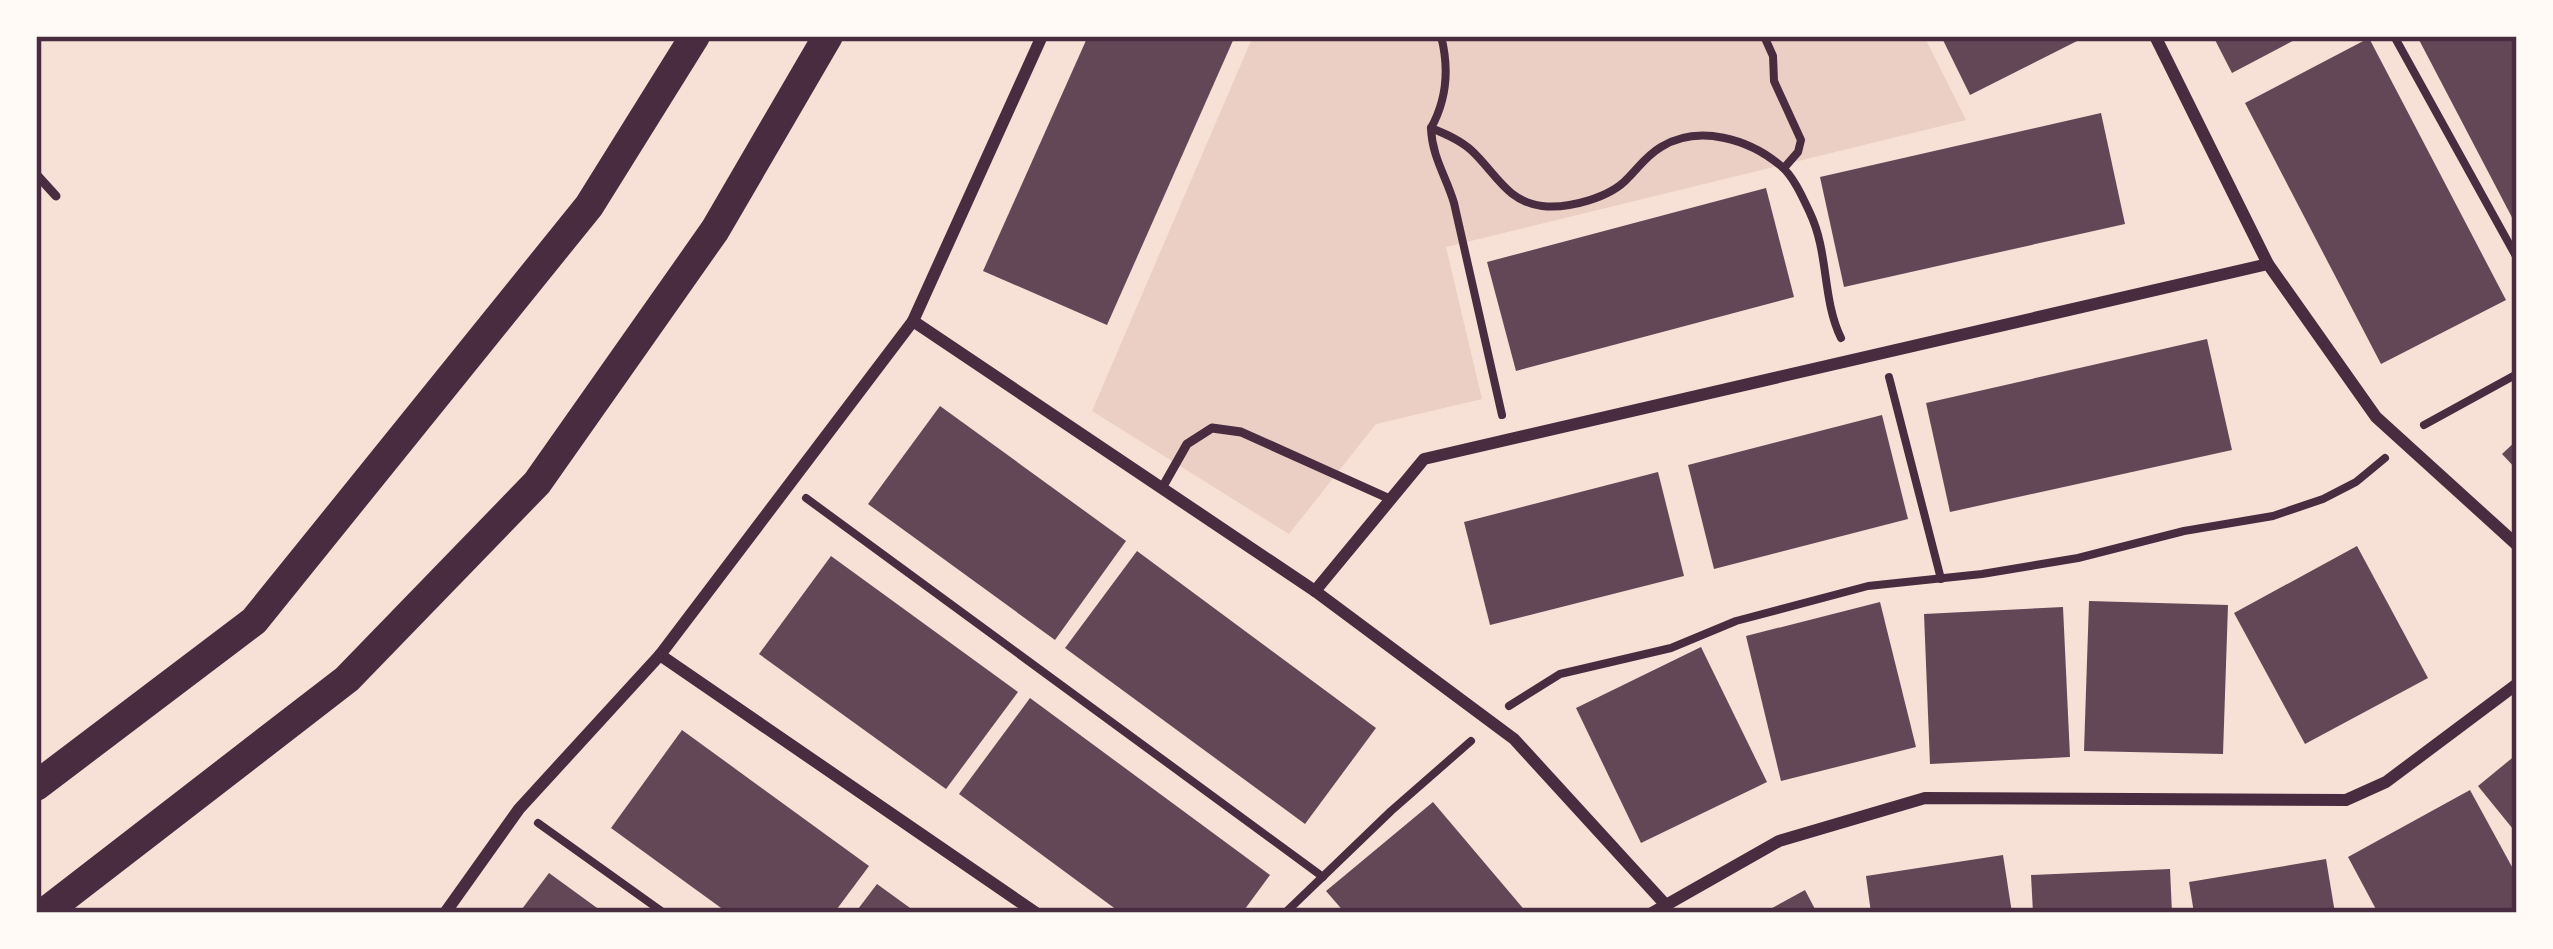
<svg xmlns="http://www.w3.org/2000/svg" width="2553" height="949" viewBox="0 0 2553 949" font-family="'Varela Round',sans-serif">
<rect width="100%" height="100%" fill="#f7e1d7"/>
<!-- green -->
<path fill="#ebcfc5" d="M 1253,36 L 1924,36 L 1966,120 L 1446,247 L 1482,399 L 1376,424 L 1289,534 L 1092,411 Z"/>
<!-- building -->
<g fill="#644757">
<path d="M 1088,36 L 1235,36 L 1107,325 L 983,271 Z"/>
<path d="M 1941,36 L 2087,36 L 1970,95 Z"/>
<path d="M 2213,36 L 2302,36 L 2232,73 Z"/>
<path d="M 2417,36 L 2517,36 L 2517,227 Z"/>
<path d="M 2369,38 L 2506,300 L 2381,364 L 2245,103 Z"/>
<path d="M 2101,113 L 2125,224 L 1844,287 L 1820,177 Z"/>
<path d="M 1766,188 L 1794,297 L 1516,371 L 1487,262 Z"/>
<path d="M 2207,339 L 2232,450 L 1950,512 L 1926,403 Z"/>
<path d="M 940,406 L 1126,541 L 1055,640 L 868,504 Z"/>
<path d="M 1882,415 L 1908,519 L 1714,569 L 1688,465 Z"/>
<path d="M 2517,440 L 2517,470 L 2502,454 Z"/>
<path d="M 1658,472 L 1684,576 L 1490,625 L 1464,522 Z"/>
<path d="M 2357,546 L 2428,678 L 2305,744 L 2234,613 Z"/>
<path d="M 1137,551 L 1376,728 L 1305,824 L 1065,648 Z"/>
<path d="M 831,556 L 1018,692 L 946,789 L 759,654 Z"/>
<path d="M 2089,601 L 2228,605 L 2223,754 L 2084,751 Z"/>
<path d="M 1880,602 L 1916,747 L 1781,781 L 1746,636 Z"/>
<path d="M 2063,607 L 2070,757 L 1930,764 L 1924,614 Z"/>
<path d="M 1701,647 L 1767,782 L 1641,843 L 1576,708 Z"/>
<path d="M 1030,698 L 1270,875 L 1242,913 L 1121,913 L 959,794 Z"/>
<path d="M 682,730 L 869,866 L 834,913 L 728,913 L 611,828 Z"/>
<path d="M 2517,754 L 2517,834 L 2478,786 Z"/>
<path d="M 2470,790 L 2517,876 L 2517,913 L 2378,913 L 2348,857 Z"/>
<path d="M 1433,802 L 1527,913 L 1345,913 L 1326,891 Z"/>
<path d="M 2003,855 L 2012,913 L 1871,913 L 1866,876 Z"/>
<path d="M 2326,859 L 2335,913 L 2194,913 L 2189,882 Z"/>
<path d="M 2170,869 L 2172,913 L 2033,913 L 2031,875 Z"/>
<path d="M 549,873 L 604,913 L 519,913 Z"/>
<path d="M 877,884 L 917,913 L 855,913 Z"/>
<path d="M 1805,890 L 1817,913 L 1763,913 Z"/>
</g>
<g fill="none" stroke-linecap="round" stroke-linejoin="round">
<!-- path -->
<g stroke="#4a2c40" stroke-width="8">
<path d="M 1441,36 C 1449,67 1447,99 1431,128 C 1446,134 1460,140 1471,150 C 1495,172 1507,202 1542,206 C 1568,209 1610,198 1628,178 C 1640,166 1646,156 1661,147 C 1699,124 1749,139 1781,166 C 1794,177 1803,198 1810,213 C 1829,253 1822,299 1841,338"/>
<path d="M 1764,36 L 1773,56 L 1774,81 L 1801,140 L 1798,152 L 1784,168"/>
<path d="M 2394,36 L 2517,258"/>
<path d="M 1431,128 C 1432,157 1446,176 1454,203 L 1502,415"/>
<path d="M 1889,377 L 1941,579"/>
<path d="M 2424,425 L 2517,374"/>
<path d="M 806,498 L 1323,877"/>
<path d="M 1509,706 L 1560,674 L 1671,648 L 1736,621 L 1868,586 L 1982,574 L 2078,558 L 2184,531 L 2273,516 L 2323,499 L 2356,482 L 2385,458"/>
<path d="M 538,823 L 664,913"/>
<path d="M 1285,913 L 1391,811 L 1471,741"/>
</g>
<!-- service -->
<g stroke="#4a2c40" stroke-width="9">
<path d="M 36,174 L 56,196"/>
<path d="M 1162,488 L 1187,444 L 1212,428 L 1241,432 L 1390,499"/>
</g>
<!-- minor -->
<g stroke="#4a2c40" stroke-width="12">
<path d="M 2155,36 L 2268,264 L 2376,417 L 2517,545"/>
<path d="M 913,321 L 1315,591 L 1514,739 L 1664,903"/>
<path d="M 1315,591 L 1424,459 L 2268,264"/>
<path d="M 660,655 L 1036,913"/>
<path d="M 445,913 L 519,809 L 660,655 L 913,321 L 1042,36"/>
<path d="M 1652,913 L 1779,841 L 1925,798 L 2346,800 L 2386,782 L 2517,684"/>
</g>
<!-- primary -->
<g stroke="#4a2c40" stroke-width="30">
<path d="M 36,786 L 254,621 L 589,206 L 695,36"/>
<path d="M 44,913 L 347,679 L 537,483 L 715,230 L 828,36"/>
</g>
</g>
<!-- border -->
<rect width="2553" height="949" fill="none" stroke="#fffaf5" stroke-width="78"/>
<rect x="39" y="39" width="2475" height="871" fill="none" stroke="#4a2c40" stroke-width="4.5"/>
</svg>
